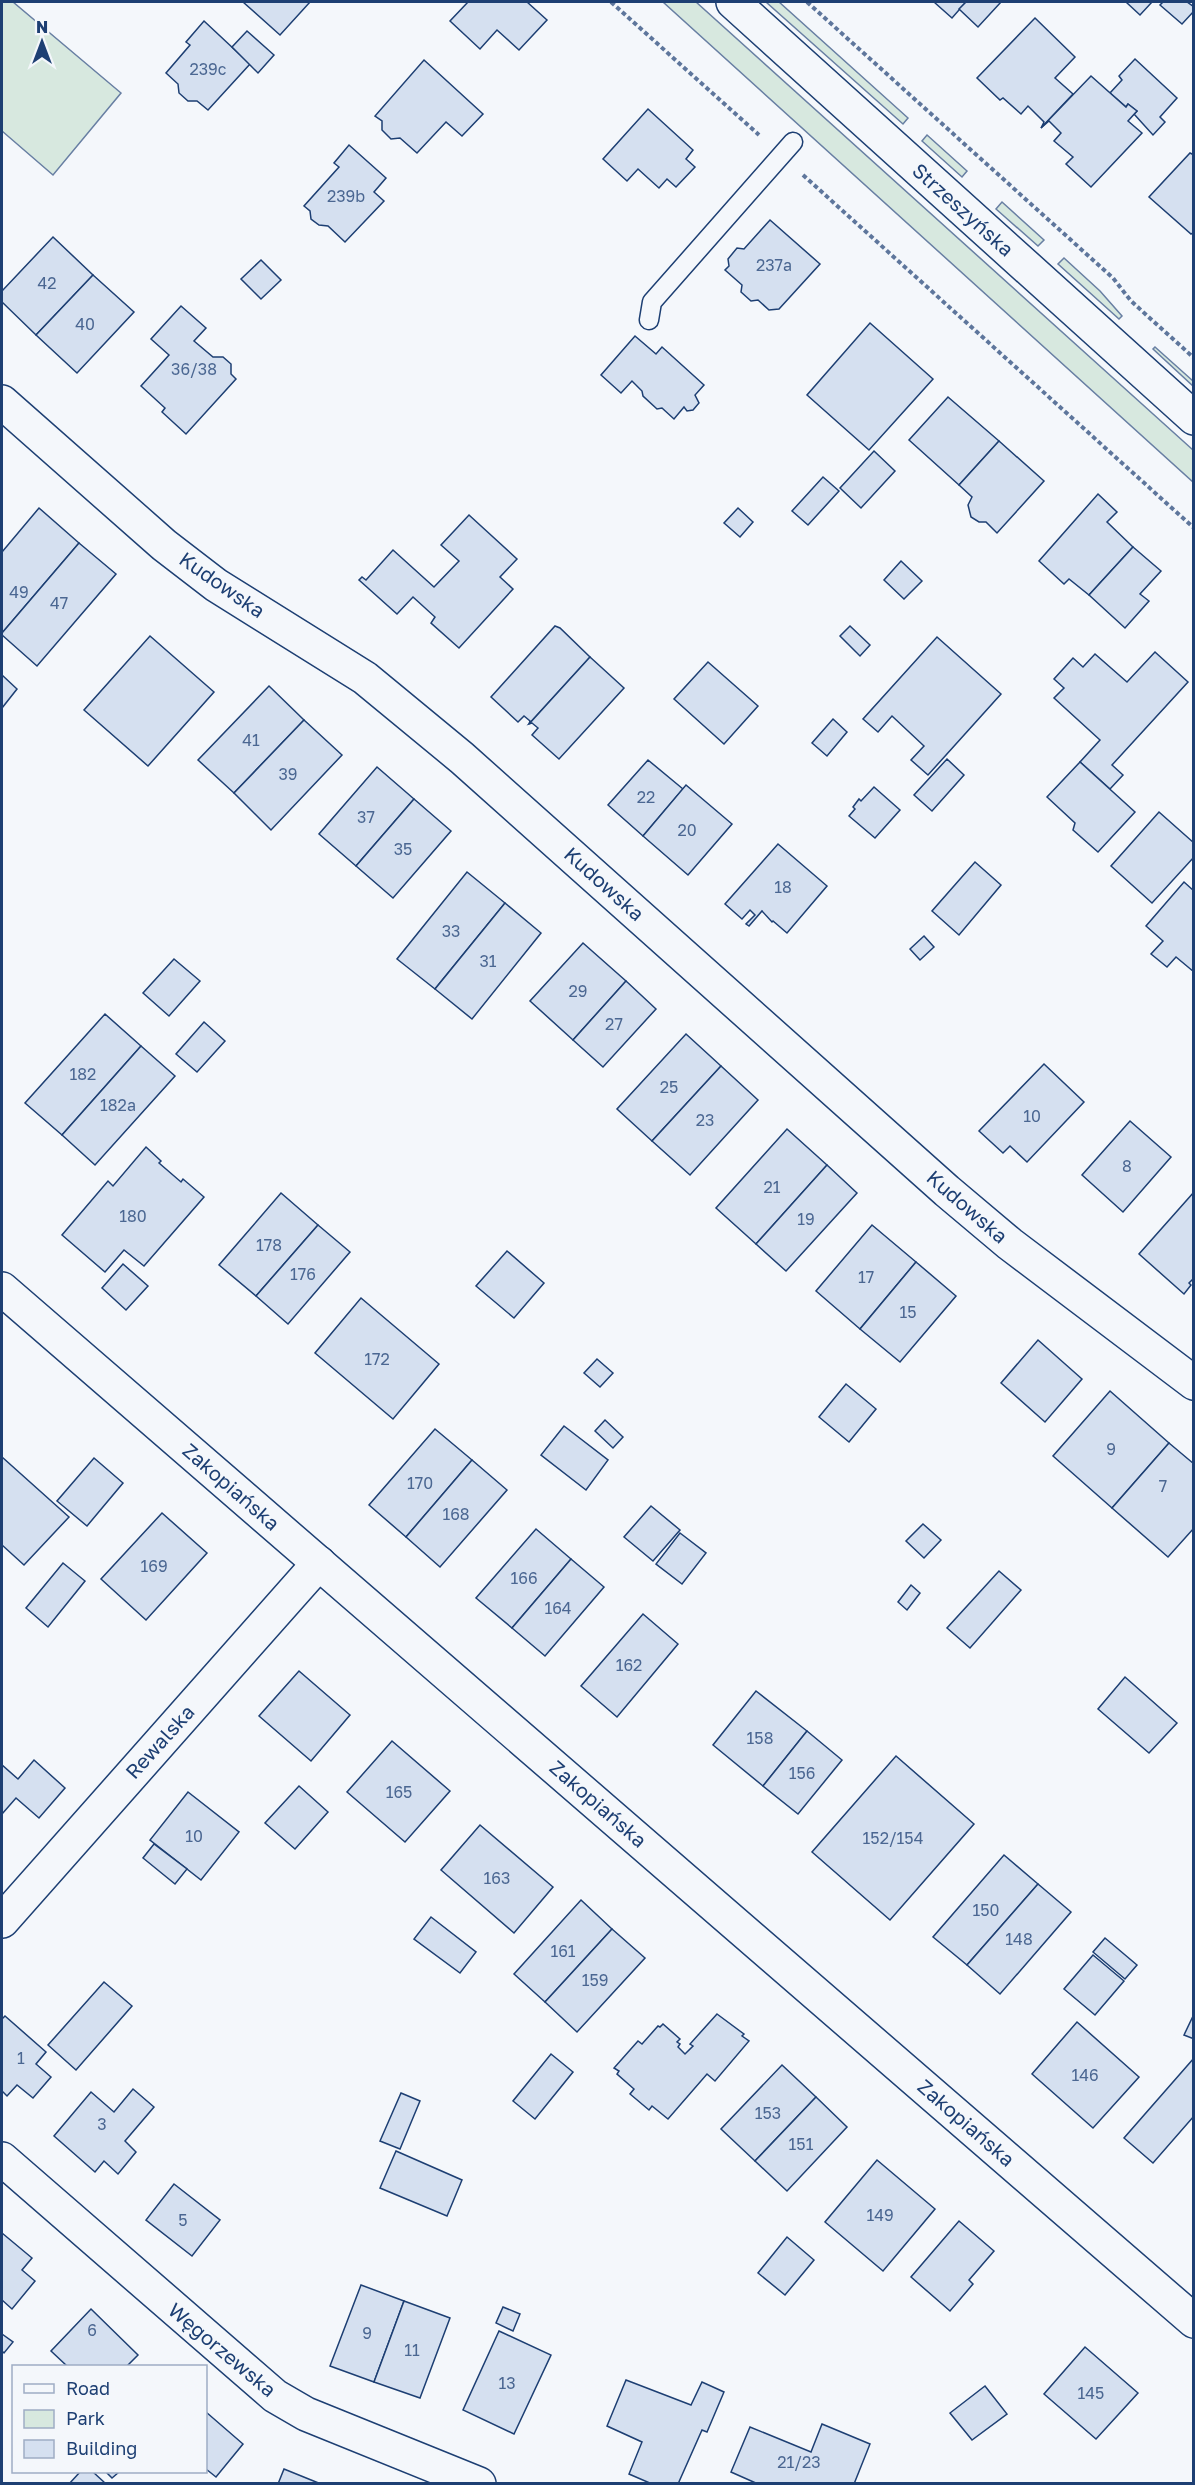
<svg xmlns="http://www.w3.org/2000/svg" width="1195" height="2485" viewBox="0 0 1195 2485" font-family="'Golos Text',sans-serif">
<rect width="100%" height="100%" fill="#f4f7fb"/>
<!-- green -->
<g fill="#d7e8df" stroke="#687fa3" stroke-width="1.5">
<path d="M 2,2 L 13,2 L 121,93 L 53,175 L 2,131 Z"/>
<path d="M 663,2 L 696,2 L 1193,450 L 1193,482 Z"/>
<path d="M 766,2 L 779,2 L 908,118 L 903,124 Z"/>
<path d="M 927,135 L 967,171 L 962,177 L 922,141 Z"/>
<path d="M 1002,202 L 1044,240 L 1038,246 L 996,209 Z"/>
<path d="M 1064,258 L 1100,291 L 1122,316 L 1119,319 L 1058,264 Z"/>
<path d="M 1155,347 L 1193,381 L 1193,386 L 1153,349 Z"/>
</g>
<!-- building -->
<g fill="#d5e0f0" stroke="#1d3f73" stroke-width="1.5">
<path d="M 243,2 L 310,2 L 280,35 Z"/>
<path d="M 468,2 L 527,2 L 547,20 L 519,50 L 497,30 L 480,49 L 450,21 Z"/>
<path d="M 934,2 L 966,2 L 952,18 Z"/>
<path d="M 966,2 L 1001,2 L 978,27 L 959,9 Z"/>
<path d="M 1126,2 L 1152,2 L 1140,15 Z"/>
<path d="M 1163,2 L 1187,2 L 1194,7 L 1194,11 L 1182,24 L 1160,5 Z"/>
<path d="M 1035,18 L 1075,57 L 1055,78 L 1073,94 L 1041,128 L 1044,122 L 1028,106 L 1021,114 L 1003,98 L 1000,100 L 977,78 Z"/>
<path d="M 204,21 L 250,64 L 208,110 L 197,101 L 188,101 L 179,93 L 178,84 L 166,73 L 190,45 L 186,42 Z"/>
<path d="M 247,31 L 274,55 L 258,73 L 232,47 Z"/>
<path d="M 1135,59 L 1177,98 L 1160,117 L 1165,122 L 1153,135 L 1134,114 L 1137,111 L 1128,104 L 1126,107 L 1110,93 L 1122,80 L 1119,76 Z"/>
<path d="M 424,60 L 483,114 L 462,136 L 446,122 L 417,153 L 400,138 L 391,139 L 382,130 L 382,121 L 375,116 Z"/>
<path d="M 1091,76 L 1126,107 L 1128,104 L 1137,111 L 1128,121 L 1142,133 L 1091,187 L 1066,164 L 1073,157 L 1054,141 L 1061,133 L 1049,121 L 1041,128 Z"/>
<path d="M 648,109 L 693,150 L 686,159 L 695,167 L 676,187 L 667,179 L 659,188 L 638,169 L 627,181 L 603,159 Z"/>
<path d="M 349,145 L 386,178 L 374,192 L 384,201 L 345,242 L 328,226 L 319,225 L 311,219 L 310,211 L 304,206 L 339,167 L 334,163 Z"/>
<path d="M 1190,153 L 1194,155 L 1194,232 L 1191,234 L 1149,197 Z"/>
<path d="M 770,220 L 820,264 L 779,309 L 769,310 L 758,300 L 751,301 L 741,292 L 742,285 L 725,270 L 729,266 L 728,259 L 737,248 L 744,249 Z"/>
<path d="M 53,237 L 93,275 L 36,335 L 2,302 L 2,291 Z"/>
<path d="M 261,260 L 281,280 L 261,299 L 241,279 Z"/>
<path d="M 93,275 L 134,312 L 77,373 L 36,335 Z"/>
<path d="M 181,306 L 206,328 L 194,341 L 213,357 L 223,357 L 231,364 L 231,374 L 236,379 L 186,434 L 162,412 L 165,408 L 141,386 L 169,355 L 151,339 Z"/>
<path d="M 870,323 L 933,379 L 869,450 L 807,395 Z"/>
<path d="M 635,336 L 656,354 L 662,347 L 704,385 L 695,395 L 699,403 L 693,410 L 687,411 L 684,407 L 674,419 L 662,408 L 657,409 L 643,396 L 642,391 L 632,381 L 621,393 L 601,375 Z"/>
<path d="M 948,397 L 999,441 L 959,485 L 909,440 Z"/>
<path d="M 999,441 L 1044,481 L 997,533 L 986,522 L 979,522 L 971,517 L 968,505 L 972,497 L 959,485 Z"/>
<path d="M 874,451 L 895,471 L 861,508 L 840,488 Z"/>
<path d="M 823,477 L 839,491 L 808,525 L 792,511 Z"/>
<path d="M 1098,494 L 1117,512 L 1107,522 L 1133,547 L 1089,595 L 1069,579 L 1064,584 L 1039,561 Z"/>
<path d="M 39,508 L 79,543 L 2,633 L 2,552 Z"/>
<path d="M 738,508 L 753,522 L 740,537 L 724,523 Z"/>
<path d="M 469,515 L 517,559 L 500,577 L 513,589 L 459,648 L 431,623 L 435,617 L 413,597 L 397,614 L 359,580 L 362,577 L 366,580 L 393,550 L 434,587 L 459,561 L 441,545 Z"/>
<path d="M 79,543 L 116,574 L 37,666 L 2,635 L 2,633 Z"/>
<path d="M 1133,547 L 1161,571 L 1140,594 L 1149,601 L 1125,628 L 1089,595 Z"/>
<path d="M 901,561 L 922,581 L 904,599 L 884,580 Z"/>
<path d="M 555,626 L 560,628 L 590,657 L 529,724 L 530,721 L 524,716 L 518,722 L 491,697 Z"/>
<path d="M 850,626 L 870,645 L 860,656 L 840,636 Z"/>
<path d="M 150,636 L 214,692 L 148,766 L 84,710 Z"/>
<path d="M 937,637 L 1001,694 L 928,775 L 911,760 L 924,746 L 892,716 L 878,732 L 863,719 Z"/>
<path d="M 1155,652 L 1188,682 L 1112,765 L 1123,775 L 1110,789 L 1080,762 L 1100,740 L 1054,698 L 1064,688 L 1054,679 L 1073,658 L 1083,667 L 1095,654 L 1127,682 Z"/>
<path d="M 590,657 L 624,688 L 559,759 L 532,735 L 538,728 L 532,723 L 529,724 Z"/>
<path d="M 708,662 L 758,706 L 724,744 L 674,699 Z"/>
<path d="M 2,675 L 17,689 L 2,708 Z"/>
<path d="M 269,686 L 304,720 L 234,793 L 198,760 Z"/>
<path d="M 833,719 L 847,732 L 827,756 L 812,743 Z"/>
<path d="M 304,720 L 342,755 L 271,830 L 234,793 Z"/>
<path d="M 947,759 L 964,775 L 932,811 L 914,795 Z"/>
<path d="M 648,760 L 683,789 L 643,836 L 608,805 Z"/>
<path d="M 1080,762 L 1135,812 L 1098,852 L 1073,830 L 1075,823 L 1047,797 Z"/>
<path d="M 377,767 L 414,799 L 356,866 L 319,834 Z"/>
<path d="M 686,785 L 732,824 L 688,875 L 643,836 Z"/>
<path d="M 874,787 L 900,810 L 875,838 L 849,816 L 855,809 L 853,807 L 859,799 L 861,801 Z"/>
<path d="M 414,799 L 451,831 L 393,898 L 356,866 Z"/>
<path d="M 1159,812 L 1194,843 L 1194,857 L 1152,903 L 1111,866 Z"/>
<path d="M 778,844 L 827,886 L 787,933 L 773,921 L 772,922 L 762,911 L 749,926 L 746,924 L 755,915 L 750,910 L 742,919 L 725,904 Z"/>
<path d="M 975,862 L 1001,885 L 959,935 L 932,911 Z"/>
<path d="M 467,872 L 505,903 L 435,989 L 397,959 Z"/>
<path d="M 1184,882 L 1194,891 L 1194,972 L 1176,957 L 1167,967 L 1151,954 L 1163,941 L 1146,926 Z"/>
<path d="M 505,903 L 541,933 L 472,1019 L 435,989 Z"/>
<path d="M 924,936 L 934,947 L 920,960 L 910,949 Z"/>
<path d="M 583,943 L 626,981 L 573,1040 L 530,1001 Z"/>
<path d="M 174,959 L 200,981 L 169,1016 L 143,993 Z"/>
<path d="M 626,981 L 656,1009 L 603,1067 L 573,1040 Z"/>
<path d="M 105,1014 L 141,1046 L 62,1135 L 25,1103 Z"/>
<path d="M 204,1022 L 225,1041 L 197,1072 L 176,1054 Z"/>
<path d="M 686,1034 L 721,1066 L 652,1141 L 617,1109 Z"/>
<path d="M 141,1046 L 175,1076 L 95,1165 L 62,1135 Z"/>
<path d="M 1044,1064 L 1084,1102 L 1027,1162 L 1010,1146 L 1003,1153 L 979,1131 Z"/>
<path d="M 721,1066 L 758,1100 L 690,1175 L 652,1141 Z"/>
<path d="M 1130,1121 L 1171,1157 L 1123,1212 L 1082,1175 Z"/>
<path d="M 787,1129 L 827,1165 L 756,1244 L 716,1208 Z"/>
<path d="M 146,1147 L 161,1161 L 159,1163 L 181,1182 L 183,1179 L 204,1197 L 144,1266 L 124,1250 L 105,1272 L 62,1235 L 108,1181 L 113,1186 Z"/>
<path d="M 827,1165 L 857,1193 L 786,1271 L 756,1244 Z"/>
<path d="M 1194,1192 L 1194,1278 L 1189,1283 L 1191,1285 L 1184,1294 L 1139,1254 Z"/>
<path d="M 281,1193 L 318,1225 L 256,1296 L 219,1265 Z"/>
<path d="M 318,1225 L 350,1252 L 288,1324 L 256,1296 Z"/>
<path d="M 872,1225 L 916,1262 L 860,1329 L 816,1291 Z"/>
<path d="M 507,1251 L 544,1283 L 514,1318 L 476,1286 Z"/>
<path d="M 916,1262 L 956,1296 L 900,1362 L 860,1329 Z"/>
<path d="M 123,1264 L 148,1286 L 126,1310 L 102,1288 Z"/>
<path d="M 361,1298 L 439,1364 L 393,1419 L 315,1353 Z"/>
<path d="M 1038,1340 L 1082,1379 L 1045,1422 L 1001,1383 Z"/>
<path d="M 597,1359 L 613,1373 L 600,1387 L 584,1373 Z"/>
<path d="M 846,1384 L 876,1409 L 849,1442 L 819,1417 Z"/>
<path d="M 1110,1391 L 1169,1443 L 1112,1508 L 1053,1456 Z"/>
<path d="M 605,1420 L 623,1437 L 613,1448 L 595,1431 Z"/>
<path d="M 564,1426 L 608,1460 L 586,1490 L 541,1455 Z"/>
<path d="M 435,1429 L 472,1460 L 406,1537 L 369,1505 Z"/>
<path d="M 1169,1443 L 1194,1464 L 1194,1528 L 1168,1557 L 1112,1508 Z"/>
<path d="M 2,1457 L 69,1517 L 24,1565 L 2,1545 Z"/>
<path d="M 94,1458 L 123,1483 L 87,1526 L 57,1501 Z"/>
<path d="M 472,1460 L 507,1490 L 440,1567 L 406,1537 Z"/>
<path d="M 651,1506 L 680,1530 L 653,1561 L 624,1537 Z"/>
<path d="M 162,1513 L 207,1553 L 146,1620 L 101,1579 Z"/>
<path d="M 923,1524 L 941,1540 L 924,1558 L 906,1541 Z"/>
<path d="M 536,1529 L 571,1559 L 512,1628 L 476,1598 Z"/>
<path d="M 680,1533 L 706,1553 L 682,1584 L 656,1564 Z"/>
<path d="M 571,1559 L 604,1587 L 545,1656 L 512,1628 Z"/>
<path d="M 63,1563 L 85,1581 L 48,1627 L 26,1608 Z"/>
<path d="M 999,1571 L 1021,1590 L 970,1648 L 947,1628 Z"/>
<path d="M 911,1585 L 920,1593 L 907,1610 L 898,1602 Z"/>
<path d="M 643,1614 L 678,1644 L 617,1717 L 581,1686 Z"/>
<path d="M 299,1671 L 350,1715 L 311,1761 L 259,1716 Z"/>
<path d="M 1125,1677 L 1177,1723 L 1149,1753 L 1098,1709 Z"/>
<path d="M 756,1691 L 807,1731 L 763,1786 L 713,1745 Z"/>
<path d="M 807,1731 L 842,1760 L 798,1814 L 763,1786 Z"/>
<path d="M 392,1741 L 450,1791 L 405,1842 L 347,1792 Z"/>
<path d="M 896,1756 L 974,1824 L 890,1920 L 812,1852 Z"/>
<path d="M 34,1760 L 65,1788 L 39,1818 L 16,1798 L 2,1814 L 2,1765 L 18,1779 Z"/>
<path d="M 299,1786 L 328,1812 L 295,1849 L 265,1823 Z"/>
<path d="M 188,1792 L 239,1832 L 201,1880 L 150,1840 Z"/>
<path d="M 480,1825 L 553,1887 L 514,1933 L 441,1870 Z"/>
<path d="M 154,1844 L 187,1869 L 175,1884 L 143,1858 Z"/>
<path d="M 1004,1855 L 1038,1884 L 967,1965 L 933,1937 Z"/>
<path d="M 1038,1884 L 1071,1912 L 1000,1994 L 967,1965 Z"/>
<path d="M 581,1900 L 612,1929 L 545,2002 L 514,1974 Z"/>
<path d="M 431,1917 L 476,1952 L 460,1973 L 414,1939 Z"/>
<path d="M 612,1929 L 645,1958 L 577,2032 L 545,2002 Z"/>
<path d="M 1105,1938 L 1137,1965 L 1125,1979 L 1093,1952 Z"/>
<path d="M 1093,1955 L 1124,1981 L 1095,2015 L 1064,1989 Z"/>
<path d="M 104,1982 L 132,2006 L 76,2070 L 48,2045 Z"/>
<path d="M 717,2014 L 744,2034 L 742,2036 L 749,2041 L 715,2081 L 707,2074 L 668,2119 L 652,2106 L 649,2110 L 630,2094 L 634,2089 L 617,2074 L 619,2071 L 614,2068 L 638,2041 L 642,2044 L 658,2026 L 660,2027 L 663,2024 L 680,2039 L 677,2042 L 680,2044 L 678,2047 L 685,2054 L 693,2046 L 690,2044 Z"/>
<path d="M 1194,2014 L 1194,2039 L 1184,2035 Z"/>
<path d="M 5,2016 L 46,2052 L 36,2064 L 51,2077 L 33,2098 L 17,2085 L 7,2096 L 2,2091 L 2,2019 Z"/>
<path d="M 1077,2022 L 1139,2077 L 1093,2128 L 1032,2074 Z"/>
<path d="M 551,2054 L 573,2072 L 535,2119 L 513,2101 Z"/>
<path d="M 1194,2058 L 1194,2116 L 1153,2163 L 1124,2138 Z"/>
<path d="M 782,2065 L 816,2097 L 755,2161 L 721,2129 Z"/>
<path d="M 133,2089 L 154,2107 L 125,2141 L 136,2152 L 118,2174 L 104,2161 L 95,2172 L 54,2136 L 91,2092 L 114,2112 Z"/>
<path d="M 401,2093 L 420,2101 L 400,2149 L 380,2141 Z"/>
<path d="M 816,2097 L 847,2127 L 787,2191 L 755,2161 Z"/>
<path d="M 396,2151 L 462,2180 L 447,2216 L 380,2188 Z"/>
<path d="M 877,2160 L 935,2209 L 883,2271 L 825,2222 Z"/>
<path d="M 174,2184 L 220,2220 L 192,2256 L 146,2220 Z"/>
<path d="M 959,2221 L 994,2251 L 969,2280 L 973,2284 L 950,2311 L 911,2277 Z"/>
<path d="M 2,2233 L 32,2258 L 22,2270 L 35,2281 L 12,2309 L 2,2300 Z"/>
<path d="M 787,2237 L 814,2260 L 785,2295 L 758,2273 Z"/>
<path d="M 361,2285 L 404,2301 L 374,2382 L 330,2366 Z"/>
<path d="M 404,2301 L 450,2318 L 420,2398 L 374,2382 Z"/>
<path d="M 503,2307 L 520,2314 L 513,2331 L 496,2323 Z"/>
<path d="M 91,2309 L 138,2355 L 127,2366 L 67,2366 L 51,2351 Z"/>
<path d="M 499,2331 L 551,2355 L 514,2434 L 463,2410 Z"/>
<path d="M 2,2334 L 13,2342 L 4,2353 L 2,2351 Z"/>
<path d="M 1085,2347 L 1138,2393 L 1096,2439 L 1044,2394 Z"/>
<path d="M 626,2380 L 691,2405 L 702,2382 L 724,2392 L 707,2432 L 702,2430 L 678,2484 L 652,2484 L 629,2474 L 642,2442 L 607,2426 Z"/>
<path d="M 985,2386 L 1007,2414 L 972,2440 L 950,2413 Z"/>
<path d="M 206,2412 L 243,2444 L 216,2477 L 206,2469 Z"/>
<path d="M 822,2424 L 870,2444 L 854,2484 L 758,2484 L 731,2472 L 750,2427 L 811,2452 Z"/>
<path d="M 284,2469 L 321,2484 L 278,2484 Z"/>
<path d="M 80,2472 L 93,2472 L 105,2483 L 69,2484 Z"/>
<path d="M 106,2472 L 119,2472 L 112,2478 Z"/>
</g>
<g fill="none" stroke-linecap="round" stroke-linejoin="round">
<!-- lane casing -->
<g stroke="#1d3f73" stroke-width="21">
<path id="lane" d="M 649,320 L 652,302 L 793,142"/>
</g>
<!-- street casing -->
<g stroke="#1d3f73" stroke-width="36">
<g id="street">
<path d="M 2,402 L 164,545 L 216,585 L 365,678 L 462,758 L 947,1191 L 1010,1244 L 1194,1383"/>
<path d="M 2,1289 L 1194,2321"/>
<path d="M 2,1921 L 319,1563"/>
<path d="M 2,2159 L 275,2396 L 306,2414 L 479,2484"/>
</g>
</g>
<!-- secondary casing -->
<g stroke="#1d3f73" stroke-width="36">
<path id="secondary" d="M 733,2 L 1194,418"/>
</g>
<!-- path -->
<g stroke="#5e769c" stroke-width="4" stroke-dasharray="4.5 3" stroke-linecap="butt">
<path d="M 611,2 L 759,135"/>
<path d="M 807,2 L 1113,278 L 1131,301 L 1194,358"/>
<path d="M 803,175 L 1194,528"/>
</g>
<!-- lane -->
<use href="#lane" stroke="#f4f7fb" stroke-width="18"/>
<!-- street -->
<use href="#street" stroke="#f4f7fb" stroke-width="33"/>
<!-- secondary -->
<use href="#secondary" stroke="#f4f7fb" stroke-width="33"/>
</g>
<g text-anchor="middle" stroke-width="4.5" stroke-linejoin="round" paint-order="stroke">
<!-- number labels -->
<g font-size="16" fill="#4b6792">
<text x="208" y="75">239c</text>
<text x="346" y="202">239b</text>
<text x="774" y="271">237a</text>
<text x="47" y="289">42</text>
<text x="85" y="330">40</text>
<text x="194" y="375">36/38</text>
<text x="19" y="598">49</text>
<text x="59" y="609">47</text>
<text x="251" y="746">41</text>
<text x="288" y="780">39</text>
<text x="646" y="803">22</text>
<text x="366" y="823">37</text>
<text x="687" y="836">20</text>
<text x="403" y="855">35</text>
<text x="783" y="893">18</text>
<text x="451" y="937">33</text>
<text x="488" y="967">31</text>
<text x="578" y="997">29</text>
<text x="614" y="1030">27</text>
<text x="83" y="1080">182</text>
<text x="669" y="1093">25</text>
<text x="118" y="1111">182a</text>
<text x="1032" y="1122">10</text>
<text x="705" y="1126">23</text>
<text x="1127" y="1172">8</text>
<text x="772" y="1193">21</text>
<text x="133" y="1222">180</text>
<text x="806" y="1225">19</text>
<text x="269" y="1251">178</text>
<text x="303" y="1280">176</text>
<text x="866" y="1283">17</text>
<text x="908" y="1318">15</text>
<text x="377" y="1365">172</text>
<text x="1111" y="1455">9</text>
<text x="420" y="1489">170</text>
<text x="1163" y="1492">7</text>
<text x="456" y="1520">168</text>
<text x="154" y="1572">169</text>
<text x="524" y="1584">166</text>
<text x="558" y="1614">164</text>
<text x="629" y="1671">162</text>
<text x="760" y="1744">158</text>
<text x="802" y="1779">156</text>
<text x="399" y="1798">165</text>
<text x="194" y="1842">10</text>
<text x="893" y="1844">152/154</text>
<text x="497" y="1884">163</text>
<text x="986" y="1916">150</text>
<text x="1019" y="1945">148</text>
<text x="563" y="1957">161</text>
<text x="595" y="1986">159</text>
<text x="21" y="2064">1</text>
<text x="1085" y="2081">146</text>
<text x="768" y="2119">153</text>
<text x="102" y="2130">3</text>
<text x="801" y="2150">151</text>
<text x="880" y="2221">149</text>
<text x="183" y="2226">5</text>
<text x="92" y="2336">6</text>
<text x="367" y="2339">9</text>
<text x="412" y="2356">11</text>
<text x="507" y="2389">13</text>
<text x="1091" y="2399">145</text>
<text x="799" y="2468">21/23</text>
</g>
<!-- street labels -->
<g font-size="20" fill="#1d3f73" stroke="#f4f7fb">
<text transform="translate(963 210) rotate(42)" y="7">Strzeszyńska</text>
<text transform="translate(222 585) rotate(35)" y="7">Kudowska</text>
<text transform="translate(604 884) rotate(42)" y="7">Kudowska</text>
<text transform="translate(967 1207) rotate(41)" y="7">Kudowska</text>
<text transform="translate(231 1487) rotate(41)" y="7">Zakopiańska</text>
<text transform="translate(160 1742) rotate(-48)" y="7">Rewalska</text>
<text transform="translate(598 1804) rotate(41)" y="7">Zakopiańska</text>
<text transform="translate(966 2123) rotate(41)" y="7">Zakopiańska</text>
<text transform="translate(222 2350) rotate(40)" y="7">Węgorzewska</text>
</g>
</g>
<!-- border -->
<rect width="1195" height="2485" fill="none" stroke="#1d3f73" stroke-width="6"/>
<!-- legend -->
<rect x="12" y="2365" width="195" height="108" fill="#f4f7fb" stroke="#9eadc5" stroke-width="1.5"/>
<rect x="24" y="2384" width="30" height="9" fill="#f4f7fb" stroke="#9eadc5" stroke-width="1.5"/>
<text x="66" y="2395" font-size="18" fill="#1d3f73">Road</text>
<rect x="24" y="2410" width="30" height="18" fill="#d7e8df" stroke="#9eadc5" stroke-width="1.5"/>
<text x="66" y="2425" font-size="18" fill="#1d3f73">Park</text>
<rect x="24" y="2440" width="30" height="18" fill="#d5e0f0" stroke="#9eadc5" stroke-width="1.5"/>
<text x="66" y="2455" font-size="18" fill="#1d3f73">Building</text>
<!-- north arrow -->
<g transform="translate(42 42)" stroke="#f4f7fb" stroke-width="4.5" paint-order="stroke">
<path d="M0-4.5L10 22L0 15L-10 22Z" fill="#1d3f73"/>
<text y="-9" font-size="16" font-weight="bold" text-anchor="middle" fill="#1d3f73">N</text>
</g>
</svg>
